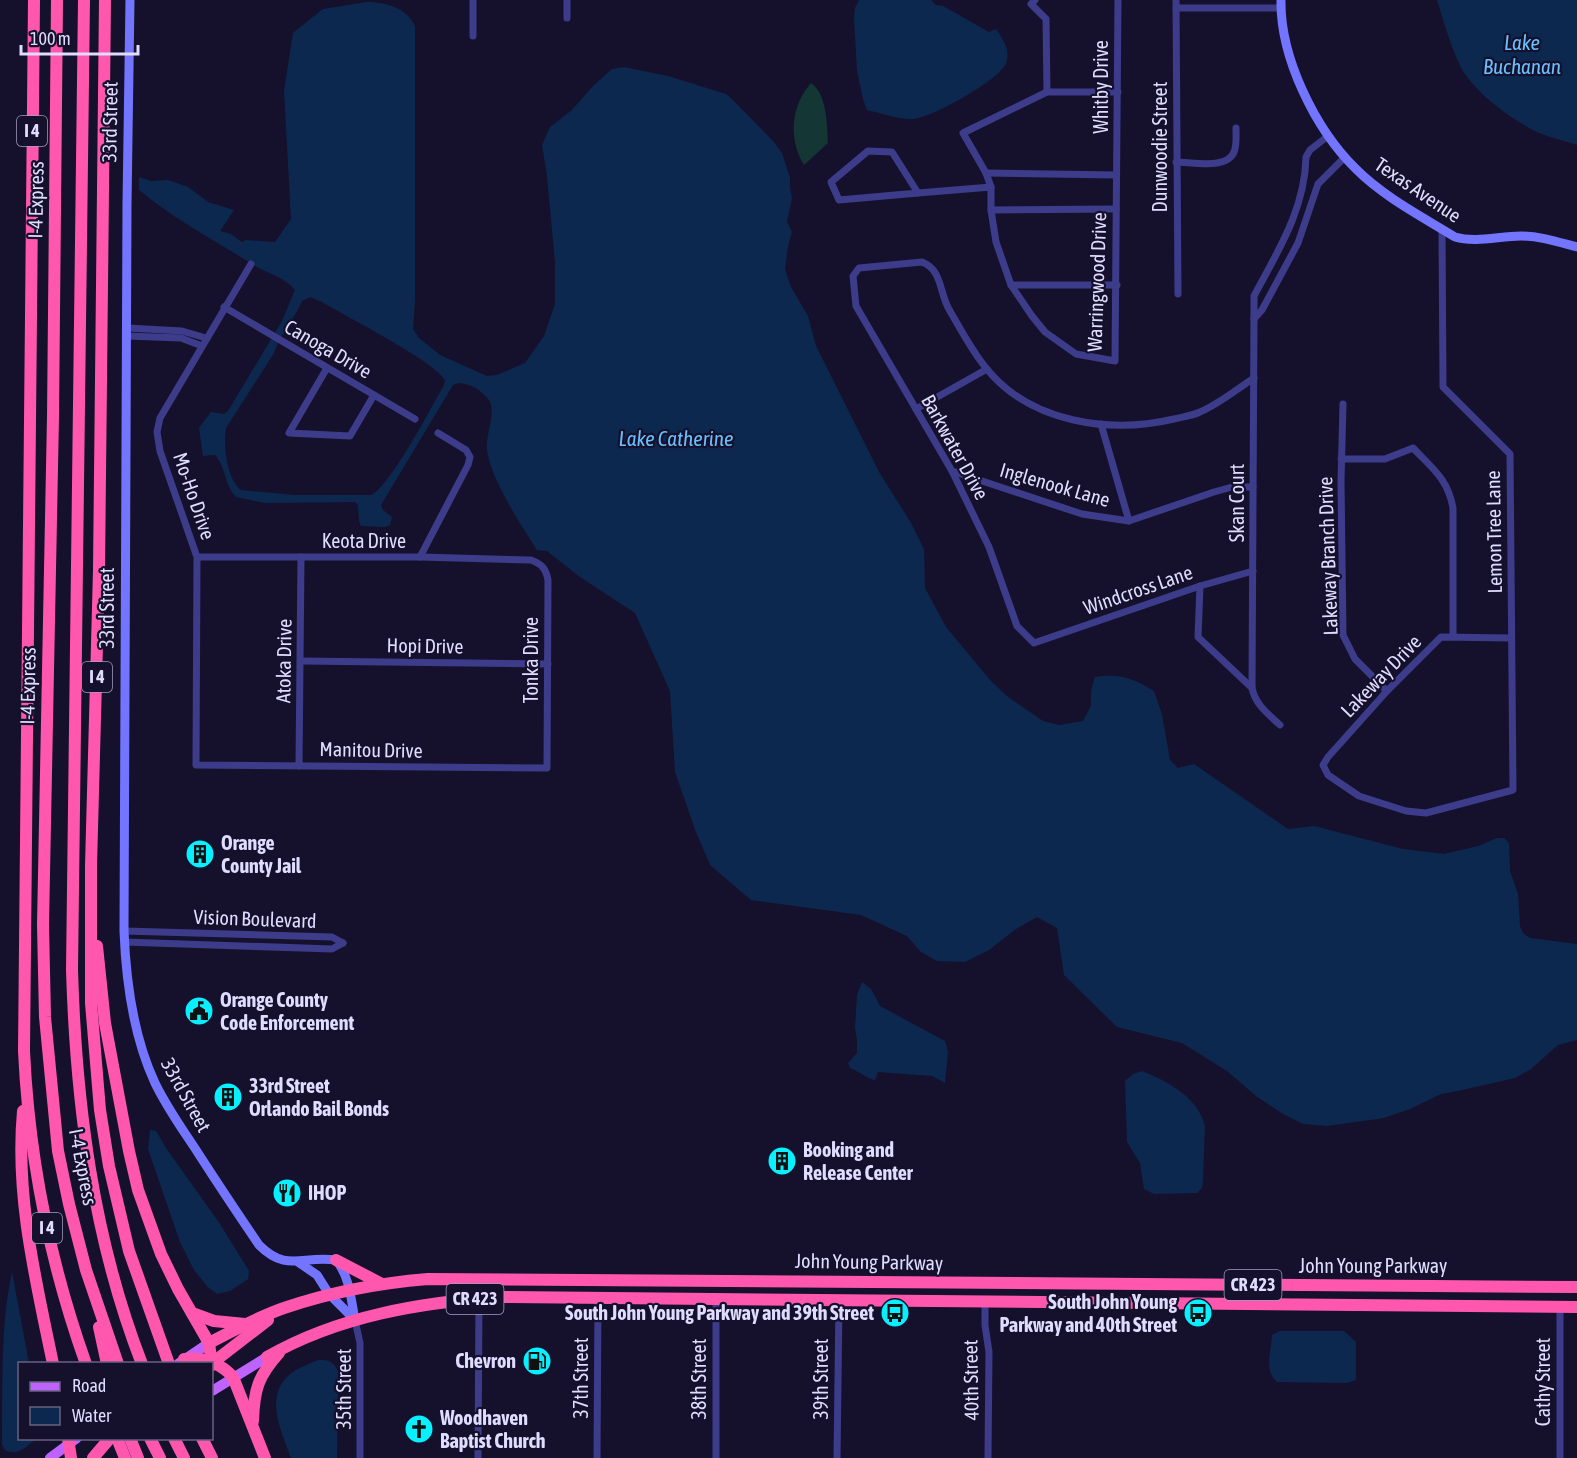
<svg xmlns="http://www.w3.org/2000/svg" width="1577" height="1458" viewBox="0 0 1577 1458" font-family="'Asap Condensed',sans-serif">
<rect width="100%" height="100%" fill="#15112c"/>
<!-- green -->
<path fill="#143634" d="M 811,83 C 827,94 827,124 828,143 L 804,165 C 788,138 791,106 811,83 Z"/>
<!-- water -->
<g fill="#0d284f" fill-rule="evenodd">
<path d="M 859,0 L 931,0 L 936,5 L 943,6 L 989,32 L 996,29 C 1003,39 1011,51 1006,63 C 1000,80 931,118 913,119 C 900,120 880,113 867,110 L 863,99 L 857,71 L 854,18 L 855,8 Z"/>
<path d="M 1437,0 L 1577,0 L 1577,145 C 1563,140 1546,137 1533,130 C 1509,117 1481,97 1465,74 C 1454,58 1443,19 1437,0 Z"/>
<path d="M 367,2 C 386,2 407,8 415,26 L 415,300 L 413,329 L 419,338 L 440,355 L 487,376 L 497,375 L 525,363 L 544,336 L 555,304 L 555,262 L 547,176 L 542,145 L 550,127 L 572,110 L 593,86 L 612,69 L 624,67 L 668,76 L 726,94 L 732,99 L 773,141 L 782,153 L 790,178 L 790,188 L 792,198 L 787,222 L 792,232 L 788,246 L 785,269 L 791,287 L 808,316 L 816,346 L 879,472 L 911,523 L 924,549 L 925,588 L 946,627 L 991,681 L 1008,697 L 1043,721 L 1059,725 L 1083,721 L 1091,706 L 1091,691 L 1095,677 C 1120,673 1133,678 1154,691 L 1162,714 L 1170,760 L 1178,768 L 1194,764 L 1288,829 L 1314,826 L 1403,849 L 1444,854 L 1478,846 L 1497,838 L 1504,838 L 1509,843 L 1510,871 L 1518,894 L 1520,926 L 1523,933 L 1530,938 L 1577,944 L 1577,1040 L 1558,1045 L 1531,1069 L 1515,1078 L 1453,1092 L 1441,1094 L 1410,1109 L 1384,1118 L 1327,1126 L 1303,1124 L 1283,1114 L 1256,1096 L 1227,1071 L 1182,1043 L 1117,1027 L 1064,975 L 1057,928 L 1037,917 L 1016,929 L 989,950 L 965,962 L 937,961 L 921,952 L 907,936 L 861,915 L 751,900 L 710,865 L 696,832 L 675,772 L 670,691 L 635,613 L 580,577 L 547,551 L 537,550 C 521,525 491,480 487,450 C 485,436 497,411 489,400 C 482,390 464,379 453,385 L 381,505 L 383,510 L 392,517 L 390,525 L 385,527 L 361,526 L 359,521 L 358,505 L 355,502 L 265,503 L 236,497 C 224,484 226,467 215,455 L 203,456 L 199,428 L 211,412 L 224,414 L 228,411 L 282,321 L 295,290 C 285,277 265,273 252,264 C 214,240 174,219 139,190 L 139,177 L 151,181 L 168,180 L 188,187 L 208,202 L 234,210 L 220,231 L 231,234 L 242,242 L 246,240 L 275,242 L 291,219 L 284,91 L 293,33 L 323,9 ZM 310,297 L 322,302 C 345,316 434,361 445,380 L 444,385 C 432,406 389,488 371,495 L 295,495 L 241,490 C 227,479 223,446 226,428 L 274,353 C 280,334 294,320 302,301 Z"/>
<path d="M 862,982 L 871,989 L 880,1006 L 945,1041 L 948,1052 L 945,1083 L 932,1076 L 878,1072 L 875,1080 C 867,1079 859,1071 850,1068 L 848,1063 L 857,1053 L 857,1040 L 855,1028 L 857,995 Z"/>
<path d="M 1142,1071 C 1167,1081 1198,1097 1205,1126 L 1203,1181 L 1202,1188 L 1197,1193 L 1154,1194 L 1144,1189 L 1140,1163 L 1127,1142 L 1125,1081 L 1133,1074 Z"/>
<path d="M 150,1130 L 156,1131 L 166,1148 L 220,1224 L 249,1271 L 248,1279 L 230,1291 L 217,1294 L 208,1287 L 194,1270 L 180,1242 L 148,1149 Z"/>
<path d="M 12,1272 L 29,1363 L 20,1364 L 20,1438 L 36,1439 C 27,1446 17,1457 5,1450 L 2,1444 C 3,1388 0,1327 12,1272 Z"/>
<path d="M 1280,1331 L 1344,1331 L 1356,1342 L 1356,1380 L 1347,1383 L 1277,1382 C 1263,1370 1272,1350 1272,1335 Z"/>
<path d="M 318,1360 C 329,1360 333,1361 338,1371 L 337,1458 L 291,1458 C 282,1431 262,1394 293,1372 C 300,1367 310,1364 318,1360 Z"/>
</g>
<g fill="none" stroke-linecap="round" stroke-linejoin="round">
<!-- street -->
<g stroke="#3c3c8b" stroke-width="7">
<path d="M 473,0 L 473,36"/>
<path d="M 567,0 L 567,18"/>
<path d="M 1035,0 L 1031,4 L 1046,19 L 1047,92"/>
<path d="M 1118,0 L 1115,361 L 1076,354 L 1045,332 L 1032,316 L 1011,285 L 996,242 L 991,210 L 991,187 L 986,173 L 963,133 L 1047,92 L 1118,92"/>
<path d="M 1176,0 L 1178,294"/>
<path d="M 1176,8 L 1281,8"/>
<path d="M 868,151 L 892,152 L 918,193 L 839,200 L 831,182 Z"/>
<path d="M 1176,162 C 1192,162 1227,170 1234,152 C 1237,145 1236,136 1236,128"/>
<path d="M 986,173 L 1116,175"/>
<path d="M 918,193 L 991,187"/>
<path d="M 991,210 L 1116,209"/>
<path d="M 1442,229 L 1443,387 L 1510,454 L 1513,790 L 1426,813 L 1406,811 L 1359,796 L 1328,775 L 1323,765 L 1328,757 L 1387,691 L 1441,637 L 1511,638"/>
<path d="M 1011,285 L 1117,285"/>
<path d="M 224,307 L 415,419"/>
<path d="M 1254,319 L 1262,310 L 1298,243 L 1318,184 L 1345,157"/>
<path d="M 127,328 L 182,331 L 206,338"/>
<path d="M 127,336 L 181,338 L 202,346"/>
<path d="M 327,368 L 289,433 L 350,436 L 374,395"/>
<path d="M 1343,404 L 1341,481 L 1343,635 L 1355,659 L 1387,691"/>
<path d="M 916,409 L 987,369"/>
<path d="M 1101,424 L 1129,521"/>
<path d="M 1341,459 L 1385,459 L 1413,448 C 1432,468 1448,479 1453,508 L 1453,637"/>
<path d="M 952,471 L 1082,514 L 1129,521 L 1214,492 L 1232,487 L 1253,487"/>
<path d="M 197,557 L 420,557 L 531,560 C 542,564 546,569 548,580 L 547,768 L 196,765 L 197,557 L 160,451 L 157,432 L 160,418 L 251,264"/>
<path d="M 420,557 L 468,465 L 470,457 L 466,450 L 438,433"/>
<path d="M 1253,571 L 1200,586 L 1034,643 L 1017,626 L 989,547 L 952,471 L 856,306 L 853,276 L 859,268 L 922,262 C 943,270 939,294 950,311 C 961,330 972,351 986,368 C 1030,423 1110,434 1174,419 C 1182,417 1192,416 1200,412 C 1219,404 1237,389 1254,378"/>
<path d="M 1200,586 L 1198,637 L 1252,688"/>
<path d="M 302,661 L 548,664"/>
<path d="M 1280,725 C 1268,714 1255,704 1252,688 L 1254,319 L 1254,296 C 1278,251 1305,209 1306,157 L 1310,150 L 1328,136"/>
<path d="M 299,766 L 301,557"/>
<path d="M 124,931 L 332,937 L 343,943"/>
<path d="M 124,942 L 332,949 L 343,943"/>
<path d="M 985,1301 L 985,1325 L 989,1352 L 988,1458"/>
<path d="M 1560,1306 L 1560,1458"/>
<path d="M 355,1320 L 360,1343 L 360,1458"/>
<path d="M 478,1458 L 479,1299"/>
<path d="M 597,1458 L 598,1298"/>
<path d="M 716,1458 L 716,1299"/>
<path d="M 837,1458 L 839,1300"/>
</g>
<!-- secondary -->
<g stroke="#7375ff" stroke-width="9">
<path d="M 130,0 L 127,204 L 124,931 C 126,982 133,1036 155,1083 C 167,1108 183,1130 198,1153 C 218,1184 238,1214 259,1245 C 287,1273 302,1255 336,1260 C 350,1277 351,1300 355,1320"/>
<path d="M 1281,0 C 1280,57 1315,129 1356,169 C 1384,197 1421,216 1455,237 C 1476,243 1499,236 1521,236 C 1540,236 1558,242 1577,247"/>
<path d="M 298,1262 L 317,1275 L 329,1294 L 355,1320"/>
</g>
<!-- primary -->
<g stroke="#bf63ff" stroke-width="10">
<path d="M 178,1364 L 209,1343"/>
<path d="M 212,1391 L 267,1357"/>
<path d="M 50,1458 L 77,1438"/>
</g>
<!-- highway -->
<g stroke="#ff57ae" stroke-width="12">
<path d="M 34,0 L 24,1051 C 29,1158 50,1263 86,1364"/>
<path d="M 57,0 L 53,417 L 43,925 L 45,1017 L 58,1151 L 69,1204 L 86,1270 L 118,1364"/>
<path d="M 84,0 L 72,970 C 76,1104 93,1238 142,1364"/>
<path d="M 105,0 L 99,570 L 91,866 L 91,1003 L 100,1110 L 109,1166 L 129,1251 L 169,1364"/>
<path d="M 97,946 L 105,1023 L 129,1151 L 138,1190 L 161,1254 L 178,1289 L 209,1343 L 212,1365"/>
<path d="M 23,1111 C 15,1196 36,1281 53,1364"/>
<path d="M 336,1260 L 382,1284"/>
<path d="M 192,1313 L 214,1321 L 245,1324"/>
<path d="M 99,1327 L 107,1364"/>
<path d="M 209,1343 C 234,1330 258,1317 284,1308 C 331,1292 379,1283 428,1279 L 1577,1287"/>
<path d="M 267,1357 C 338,1316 422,1302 502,1297 L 1577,1307"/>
<path d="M 184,1359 C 203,1357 220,1363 233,1377 L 265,1458"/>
<path d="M 211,1364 L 268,1320"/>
<path d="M 253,1421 C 254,1390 258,1376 279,1353"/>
<path d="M 150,1438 L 160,1458"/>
<path d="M 174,1438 L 184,1458"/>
<path d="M 202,1438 L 212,1458"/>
<path d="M 93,1458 L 110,1438"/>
</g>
<!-- highway-bridge -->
<g stroke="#ff57ae" stroke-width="12">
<path d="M 68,1438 L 71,1458"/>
<path d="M 117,1438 L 125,1458"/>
<path d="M 130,1438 L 138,1458"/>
</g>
</g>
<!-- icons -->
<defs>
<g id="building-disc" transform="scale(1.5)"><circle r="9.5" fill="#08efff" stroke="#15112c"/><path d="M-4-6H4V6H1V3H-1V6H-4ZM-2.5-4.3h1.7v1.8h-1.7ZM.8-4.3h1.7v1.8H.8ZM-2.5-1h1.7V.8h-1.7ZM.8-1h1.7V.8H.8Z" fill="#111"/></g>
<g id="civic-disc" transform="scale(1.5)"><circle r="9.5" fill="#08efff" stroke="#15112c"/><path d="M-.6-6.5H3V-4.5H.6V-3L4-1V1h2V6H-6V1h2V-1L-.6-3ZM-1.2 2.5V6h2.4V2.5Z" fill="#111"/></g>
<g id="restaurant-disc" transform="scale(1.5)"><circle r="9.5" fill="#08efff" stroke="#15112c"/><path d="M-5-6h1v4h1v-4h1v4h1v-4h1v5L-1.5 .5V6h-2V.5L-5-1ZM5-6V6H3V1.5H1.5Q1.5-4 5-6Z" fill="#111"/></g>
<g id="bus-disc" transform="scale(1.5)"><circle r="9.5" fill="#08efff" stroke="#15112c"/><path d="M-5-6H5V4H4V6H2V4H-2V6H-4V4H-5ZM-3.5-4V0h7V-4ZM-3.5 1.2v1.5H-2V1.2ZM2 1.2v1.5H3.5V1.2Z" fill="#111"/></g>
<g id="fuel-disc" transform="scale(1.5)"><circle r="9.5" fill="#08efff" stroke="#15112c"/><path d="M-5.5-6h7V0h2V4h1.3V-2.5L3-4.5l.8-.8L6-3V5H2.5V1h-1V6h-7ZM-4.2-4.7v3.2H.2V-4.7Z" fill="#111"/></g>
<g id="church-disc" transform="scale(1.5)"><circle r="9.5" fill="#08efff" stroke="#15112c"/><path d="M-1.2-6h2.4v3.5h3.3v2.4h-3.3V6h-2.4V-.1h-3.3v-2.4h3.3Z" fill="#111"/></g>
</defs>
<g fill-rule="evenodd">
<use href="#building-disc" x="200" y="854"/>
<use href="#civic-disc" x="199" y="1011"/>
<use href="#building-disc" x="228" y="1097"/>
<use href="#building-disc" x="782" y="1161"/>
<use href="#restaurant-disc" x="287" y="1193"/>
<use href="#bus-disc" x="895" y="1313"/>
<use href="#bus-disc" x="1198" y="1313"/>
<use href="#fuel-disc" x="537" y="1361"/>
<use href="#church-disc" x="419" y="1429"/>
</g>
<g text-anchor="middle" stroke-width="4.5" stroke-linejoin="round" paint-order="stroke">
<!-- shield labels -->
<g fill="#15112c" stroke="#a29fc0" stroke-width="1.5">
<rect x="17" y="116" width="30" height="30" rx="4.5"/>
<rect x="82" y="662" width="30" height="30" rx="4.5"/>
<rect x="32" y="1213" width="30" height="30" rx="4.5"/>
<rect x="1224.5" y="1270" width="57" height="30" rx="4.5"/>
<rect x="446.5" y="1284" width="57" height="30" rx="4.5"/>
</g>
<g font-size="18" font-weight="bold" fill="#dfdcff">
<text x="32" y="137">I 4</text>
<text x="97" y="683">I 4</text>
<text x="47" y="1234">I 4</text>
<text x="1253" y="1291">CR 423</text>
<text x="475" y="1305">CR 423</text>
</g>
<!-- street labels -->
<g font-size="20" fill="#dfdcff" stroke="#15112c">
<text transform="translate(1101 87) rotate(-90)" y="7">Whitby Drive</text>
<text transform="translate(110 122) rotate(-89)" y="7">33rd Street</text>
<text transform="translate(1160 147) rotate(-90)" y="7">Dunwoodie Street</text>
<text transform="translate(1418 190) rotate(34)" y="7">Texas Avenue</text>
<text transform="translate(36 200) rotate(-89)" y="7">I-4 Express</text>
<text transform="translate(1097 282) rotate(-88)" y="7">Warringwood Drive</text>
<text transform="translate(328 349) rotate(30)" y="7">Canoga Drive</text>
<text transform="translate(955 447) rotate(61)" y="7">Barkwater Drive</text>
<text transform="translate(1055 485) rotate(16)" y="7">Inglenook Lane</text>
<text transform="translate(194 496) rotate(71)" y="7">Mo-Ho Drive</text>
<text transform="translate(1237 503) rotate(-90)" y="7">Skan Court</text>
<text transform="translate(1494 532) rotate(-91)" y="7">Lemon Tree Lane</text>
<text x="364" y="548">Keota Drive</text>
<text transform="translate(1328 556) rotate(-92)" y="7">Lakeway Branch Drive</text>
<text transform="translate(1138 590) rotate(-19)" y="7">Windcross Lane</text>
<text transform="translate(107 608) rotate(-90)" y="7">33rd Street</text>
<text transform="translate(425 646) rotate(1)" y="7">Hopi Drive</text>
<text transform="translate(531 660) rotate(-90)" y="7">Tonka Drive</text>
<text transform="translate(284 661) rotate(-89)" y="7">Atoka Drive</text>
<text transform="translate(1381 676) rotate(-46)" y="7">Lakeway Drive</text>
<text transform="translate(28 686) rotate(-89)" y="7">I-4 Express</text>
<text transform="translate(371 750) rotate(1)" y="7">Manitou Drive</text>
<text transform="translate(255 919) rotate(2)" y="7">Vision Boulevard</text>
<text transform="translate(186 1095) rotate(61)" y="7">33rd Street</text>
<text transform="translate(83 1167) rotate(79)" y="7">I-4 Express</text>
<text transform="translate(869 1262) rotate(1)" y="7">John Young Parkway</text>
<text x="1373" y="1273">John Young Parkway</text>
<text transform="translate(581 1378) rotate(-90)" y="7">37th Street</text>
<text transform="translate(699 1379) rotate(-90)" y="7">38th Street</text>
<text transform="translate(821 1379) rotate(-90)" y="7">39th Street</text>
<text transform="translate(971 1380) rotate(-91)" y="7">40th Street</text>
<text transform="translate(1543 1382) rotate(-90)" y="7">Cathy Street</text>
<text transform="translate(344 1389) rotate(-90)" y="7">35th Street</text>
</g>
<!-- poi labels -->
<g font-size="20" font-weight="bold" fill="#dfdcff" stroke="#15112c" text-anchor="start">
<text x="221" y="850">Orange<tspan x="221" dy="23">County Jail</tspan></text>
<text x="220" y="1007">Orange County<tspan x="220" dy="23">Code Enforcement</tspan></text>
<text x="249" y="1093">33rd Street<tspan x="249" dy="23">Orlando Bail Bonds</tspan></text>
<text x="803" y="1157">Booking and<tspan x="803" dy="23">Release Center</tspan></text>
<text x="308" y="1200">IHOP</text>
<text x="1177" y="1309" text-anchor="end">South John Young<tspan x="1177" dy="23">Parkway and 40th Street</tspan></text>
<text x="874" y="1320" text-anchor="end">South John Young Parkway and 39th Street</text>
<text x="516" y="1368" text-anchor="end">Chevron</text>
<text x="440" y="1425">Woodhaven<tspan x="440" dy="23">Baptist Church</tspan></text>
</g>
<!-- water labels -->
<g font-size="21" font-style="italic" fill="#6ac0ff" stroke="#15112c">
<text x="1522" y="50">Lake<tspan x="1522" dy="24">Buchanan</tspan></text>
<text x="676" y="446">Lake Catherine</text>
</g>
</g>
<!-- legend -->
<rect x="18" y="1362" width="195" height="78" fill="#15112c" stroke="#666280" stroke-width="1.5"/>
<rect x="30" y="1382" width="30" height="9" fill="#bf63ff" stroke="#666280" stroke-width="1.5"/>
<text x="72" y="1392" font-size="18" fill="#dfdcff">Road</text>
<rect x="30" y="1407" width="30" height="18" fill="#0d284f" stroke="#666280" stroke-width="1.5"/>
<text x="72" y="1422" font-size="18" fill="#dfdcff">Water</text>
<!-- scale -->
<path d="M21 45v9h117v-9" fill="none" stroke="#dfdcff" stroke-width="3"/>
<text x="30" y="45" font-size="18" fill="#dfdcff" stroke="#15112c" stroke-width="4.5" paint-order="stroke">100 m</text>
</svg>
